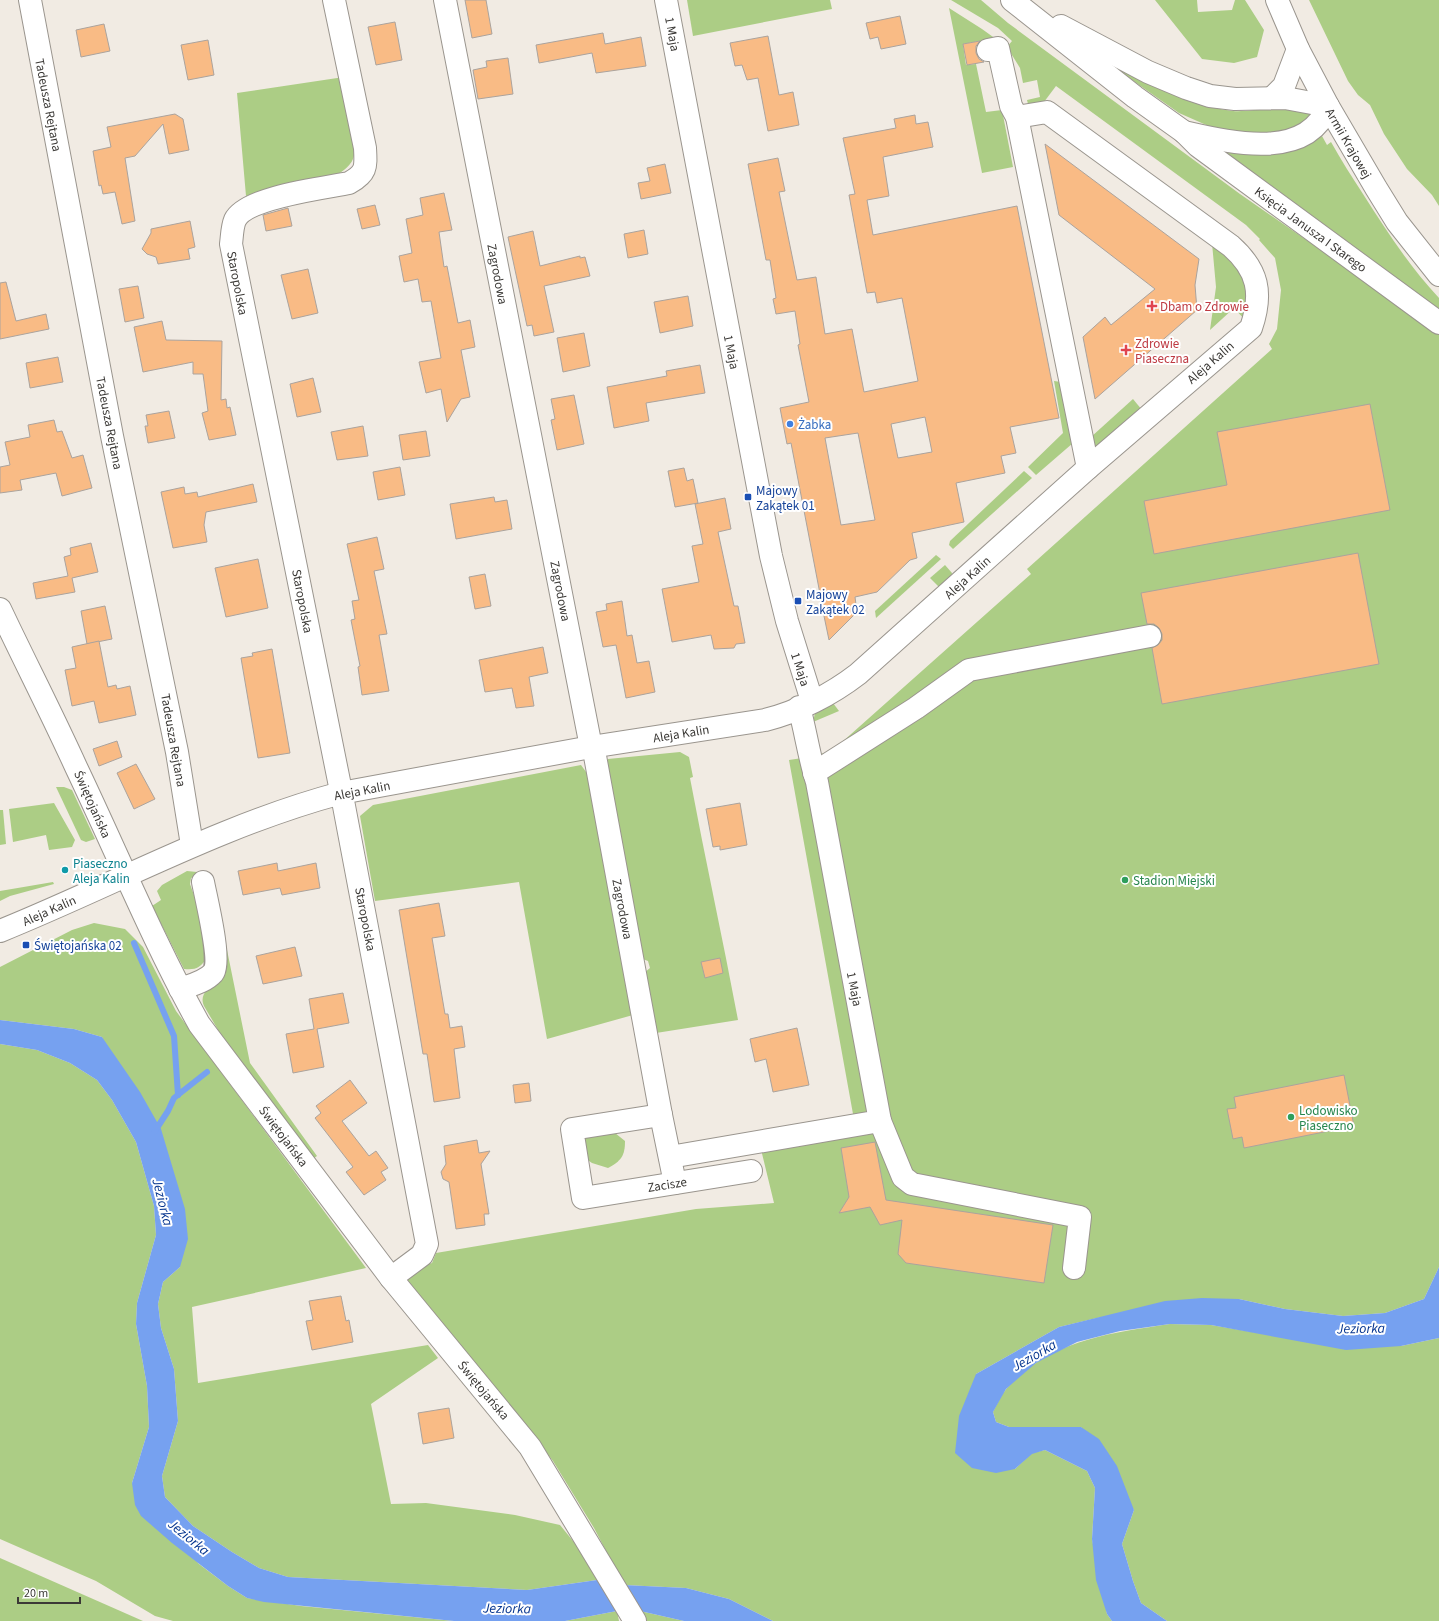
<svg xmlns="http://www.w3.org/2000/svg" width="1439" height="1621" viewBox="0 0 1439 1621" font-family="'Source Sans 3',sans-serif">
<rect width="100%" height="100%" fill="#f1ebe3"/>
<!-- green -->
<g fill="#accd85">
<path d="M 687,0 L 830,0 L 832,9 L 693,36 Z"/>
<path d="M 951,0 L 981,0 L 1008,23 L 1240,194 L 1439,332 L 1439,1267 L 1424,1299 L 1385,1313 L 1343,1316 L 1285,1309 L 1239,1299 L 1097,1318 L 1059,1327 L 976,1374 L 1015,1469 L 1032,1453 L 1045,1450 L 1087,1471 L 1095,1488 L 1092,1539 L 1107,1614 L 1112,1621 L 773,1621 L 729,1599 L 686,1588 L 624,1585 L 594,1528 L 553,1461 L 522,1421 L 403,1279 L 415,1268 L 432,1263 L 436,1253 L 696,1209 L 774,1203 L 757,1133 L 853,1114 L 789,760 L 809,757 L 832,751 L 1031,574 L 1027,569 L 1272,349 L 1269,344 L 1277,329 L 1281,290 L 1275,258 L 1259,240 L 1260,239 L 1246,225 L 1056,86 L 1044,102 L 1028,104 L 1027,100 L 1040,97 L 1037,80 L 1023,83 L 1020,68 L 1007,47 L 981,45 L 980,41 L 963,44 L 966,65 L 976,64 L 986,112 L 1002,110 L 1013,167 L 982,173 L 949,8 L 982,29 L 1007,47 L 1012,41 L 998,28 Z"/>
<path d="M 1155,0 L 1197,0 L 1198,12 L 1232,10 L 1235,0 L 1245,0 L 1264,30 L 1257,57 L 1234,63 L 1202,59 Z"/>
<path d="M 1309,0 L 1439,0 L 1439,206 L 1432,195 L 1407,169 L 1384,134 L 1370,105 L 1358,95 L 1348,81 Z"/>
<path d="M 1085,47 C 1131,73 1179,105 1233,111 C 1253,113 1296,100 1311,115 L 1305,123 L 1288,130 L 1262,135 L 1213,128 L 1179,113 Z"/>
<path d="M 344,77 C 346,93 359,146 353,159 C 350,167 339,174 332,178 L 271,189 L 246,196 L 237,93 Z"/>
<path d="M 1322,136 L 1327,145 L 1331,142 C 1341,160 1352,177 1363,194 C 1386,230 1409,266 1439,298 L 1439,309 L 1224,151 L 1303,145 Z"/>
<path d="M 1212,243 L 1237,263 L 1248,293 L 1245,320 L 1234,308 L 1210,330 L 1216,287 Z"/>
<path d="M 1054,381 L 1061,382 L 1073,443 L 1036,475 L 1028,467 L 1063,433 Z"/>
<path d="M 1133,399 L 1142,410 L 1096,452 L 1091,437 Z"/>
<path d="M 1024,471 L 1032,478 L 953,549 L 949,545 L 950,541 Z"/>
<path d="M 936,555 L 941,559 L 876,618 L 875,611 Z"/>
<path d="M 945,565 L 952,573 L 951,580 L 941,589 L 930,578 Z"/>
<path d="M 833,703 L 839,711 L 813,722 L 815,713 Z"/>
<path d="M 680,752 L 689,757 L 693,777 L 690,778 C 705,859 723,939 738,1020 L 656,1033 L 644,973 L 650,968 L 648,961 L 640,958 L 605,763 L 608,759 Z"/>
<path d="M 581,765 L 589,776 L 633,1015 L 547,1039 L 519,882 L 375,901 L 360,816 L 373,805 Z"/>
<path d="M 56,787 L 64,787 L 72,790 L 95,839 L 86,842 L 81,840 Z"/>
<path d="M 54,803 L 75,840 L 72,847 L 49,850 L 46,835 L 13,842 L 9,809 Z"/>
<path d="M 0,810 L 3,810 L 6,844 L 0,845 Z"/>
<path d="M 187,871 L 197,872 L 199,875 L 191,878 L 190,884 L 199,909 L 207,958 C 200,968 196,970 184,969 L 152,906 L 161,900 L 157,891 L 162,885 Z"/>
<path d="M 53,882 L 54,884 L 10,896 L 0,901 L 0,891 Z"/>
<path d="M 94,923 L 125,929 L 143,947 L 176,1011 L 366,1268 L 192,1307 L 198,1383 L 428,1345 L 438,1358 L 371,1404 L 391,1504 L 426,1503 L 515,1515 L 560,1525 L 604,1579 L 527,1590 L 288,1577 L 259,1568 L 232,1552 L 193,1526 L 165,1497 L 162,1476 L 178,1421 L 174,1369 L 161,1328 L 158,1304 L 163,1282 L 180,1267 L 102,1037 L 74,1029 L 0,1020 L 0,967 L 72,930 Z"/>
<path d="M 226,945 L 250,1063 L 317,1156 L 310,1161 L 234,1057 L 204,1006 C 201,999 203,995 207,989 L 222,947 Z"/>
<path d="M 0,1044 L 37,1050 L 70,1063 L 97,1080 L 112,1100 L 136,1142 L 154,1206 L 156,1235 L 137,1303 L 136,1324 L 147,1386 L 149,1427 L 132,1483 L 199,1564 L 228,1586 L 247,1598 L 301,1606 L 454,1621 L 173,1621 L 155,1616 L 96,1581 L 0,1539 Z"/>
<path d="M 615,1133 L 625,1141 C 625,1156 621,1161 608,1168 L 592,1163 L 582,1156 L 582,1143 L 588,1134 Z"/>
<path d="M 1170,1324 L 1211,1325 L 1270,1335 L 1401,1346 L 1439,1338 L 1439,1621 L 1167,1621 L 1141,1603 L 1133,1581 L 1122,1544 L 1134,1510 L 1081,1427 L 1009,1427 L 996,1422 L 993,1412 C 997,1404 1001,1395 1007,1388 C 1050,1340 1110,1333 1170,1324 Z"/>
<path d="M 0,1558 L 143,1621 L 0,1621 Z"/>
<path d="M 617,1611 L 619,1621 L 565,1621 Z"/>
<path d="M 640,1611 L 684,1621 L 644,1621 Z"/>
</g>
<!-- water -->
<g fill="#76a1f0">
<path d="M 0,1020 L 74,1029 L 102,1037 L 140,1092 L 161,1129 L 185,1209 L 188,1239 L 180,1267 L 163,1282 L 158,1304 L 161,1328 L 174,1369 L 178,1421 L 162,1476 L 165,1497 L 193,1526 L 232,1552 L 259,1568 L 288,1577 L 527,1590 L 604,1579 L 617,1611 L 565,1621 L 454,1621 L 264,1602 L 247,1598 L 228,1586 L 172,1543 L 141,1516 L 135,1505 L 132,1483 L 149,1427 L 147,1386 L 136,1324 L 137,1303 L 156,1235 L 154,1206 L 136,1142 L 112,1100 L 97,1080 L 70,1063 L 37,1050 L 0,1044 Z"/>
<path d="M 1439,1267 L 1439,1338 L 1401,1346 L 1346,1350 L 1211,1325 L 1170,1324 L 1120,1331 L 1077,1342 L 1036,1363 L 1006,1389 L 993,1412 L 996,1422 L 1009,1427 L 1081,1427 L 1099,1439 L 1117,1466 L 1134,1510 L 1122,1544 L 1133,1581 L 1141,1603 L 1167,1621 L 1112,1621 L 1107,1614 L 1096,1580 L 1092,1539 L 1095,1488 L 1087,1471 L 1045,1450 L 1032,1454 L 1015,1469 L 996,1473 L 972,1468 L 955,1453 L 959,1416 L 976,1374 L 1059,1327 L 1165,1301 L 1202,1298 L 1239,1299 L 1285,1309 L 1343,1316 L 1385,1313 L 1424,1299 Z"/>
<path d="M 624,1585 L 686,1588 L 729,1599 L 773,1621 L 684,1621 L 640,1611 Z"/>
</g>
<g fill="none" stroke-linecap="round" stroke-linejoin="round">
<!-- stream -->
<g stroke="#76a1f0" stroke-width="6">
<path d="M 134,943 L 174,1036 L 178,1095"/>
<path d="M 155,1131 L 168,1111 L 174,1098 L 207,1072"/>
</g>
</g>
<!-- building -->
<g fill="#f9bb85" stroke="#aba39d" fill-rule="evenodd">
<path d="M 465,0 L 486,0 L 492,34 L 472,38 Z"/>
<path d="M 900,16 L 906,44 L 881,49 L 878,37 L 870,39 L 866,23 Z"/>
<path d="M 395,22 L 402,60 L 376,65 L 368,27 Z"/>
<path d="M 104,24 L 110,51 L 81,57 L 76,30 Z"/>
<path d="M 603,33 L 605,44 L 641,37 L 646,66 L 596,73 L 592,53 L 539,63 L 536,45 Z"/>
<path d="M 768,36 L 779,95 L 793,92 L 799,125 L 768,131 L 758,78 L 747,80 L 742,65 L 735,66 L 730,43 Z"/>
<path d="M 208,40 L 214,75 L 188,80 L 181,45 Z"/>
<path d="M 980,41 L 976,46 L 976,53 L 979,59 L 984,62 L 967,65 L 963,44 Z"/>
<path d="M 508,58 L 513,94 L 478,99 L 473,70 L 487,67 L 486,61 Z"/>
<path d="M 175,114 L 183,119 L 189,150 L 169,154 L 163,124 L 135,156 L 125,158 L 135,221 L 122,224 L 115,192 L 103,194 L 101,185 L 99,186 L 93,151 L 111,147 L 107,127 Z"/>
<path d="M 915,115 L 916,124 L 928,122 L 933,147 L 883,157 L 889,196 L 867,200 L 873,235 L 1017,206 L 1059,418 L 1010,427 L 1016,453 L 1001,456 L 1005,473 L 956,483 L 964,522 L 912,533 L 917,558 L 910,560 L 877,592 L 855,597 L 857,612 L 829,640 L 824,616 L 818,608 L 821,599 L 791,443 L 787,444 L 780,408 L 809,402 L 798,345 L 800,344 L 795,311 L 776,314 L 773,299 L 776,298 L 770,260 L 766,260 L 748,164 L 778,158 L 785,191 L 779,192 L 797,280 L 816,277 L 825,334 L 852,329 L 864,392 L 918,381 L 902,298 L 877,303 L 875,292 L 867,293 L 849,195 L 855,194 L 843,138 L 896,128 L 894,119 ZM 925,417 L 932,452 L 898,458 L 891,424 ZM 858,433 L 875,520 L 841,525 L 825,438 Z"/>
<path d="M 1045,144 L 1199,259 L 1195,285 L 1197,310 L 1095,399 L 1083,337 L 1105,317 L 1111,325 L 1155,289 L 1059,215 Z"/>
<path d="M 665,164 L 671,193 L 641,199 L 638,183 L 650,181 L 647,168 Z"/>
<path d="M 444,193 L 452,230 L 439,232 L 444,267 L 447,266 L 458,323 L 470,320 L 475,347 L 461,350 L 470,397 L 461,399 L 447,422 L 441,389 L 426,393 L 419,362 L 441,358 L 431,301 L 422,302 L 418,279 L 404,282 L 399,256 L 412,253 L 406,219 L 423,215 L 420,198 Z"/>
<path d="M 375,205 L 380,225 L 362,229 L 357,209 Z"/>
<path d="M 288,208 L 292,226 L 266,231 L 263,215 Z"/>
<path d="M 190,221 L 195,247 L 188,249 L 190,259 L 158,264 L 156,257 L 147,254 L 142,249 L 151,233 L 151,229 Z"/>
<path d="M 644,230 L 648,254 L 628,258 L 624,234 Z"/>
<path d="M 533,231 L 540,266 L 580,256 L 580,258 L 585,257 L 590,276 L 544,286 L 554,332 L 534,336 L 532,325 L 527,326 L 508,237 Z"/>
<path d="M 308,269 L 318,313 L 292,319 L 281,275 Z"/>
<path d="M 6,282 L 16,321 L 46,314 L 49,329 L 0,339 L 0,283 Z"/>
<path d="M 138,286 L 144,318 L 125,322 L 119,289 Z"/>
<path d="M 688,296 L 693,326 L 660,333 L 654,302 Z"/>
<path d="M 162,321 L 166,340 L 222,341 L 221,400 L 226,399 L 227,408 L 230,407 L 236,435 L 209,440 L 202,413 L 208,411 L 203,374 L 193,374 L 193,362 L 143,372 L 134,327 Z"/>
<path d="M 584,333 L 590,366 L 563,372 L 557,338 Z"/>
<path d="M 58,357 L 63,382 L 30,388 L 26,363 Z"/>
<path d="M 700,365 L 705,393 L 646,403 L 649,421 L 614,428 L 607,387 L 667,376 L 666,371 Z"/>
<path d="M 313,378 L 321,412 L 297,417 L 290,384 Z"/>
<path d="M 574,395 L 584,444 L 557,450 L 551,420 L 555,419 L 551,399 Z"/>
<path d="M 1370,404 L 1390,510 L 1154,554 L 1144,501 L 1227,485 L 1217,432 Z"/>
<path d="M 169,411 L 175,438 L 148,443 L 145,426 L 148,426 L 146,415 Z"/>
<path d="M 54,420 L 57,432 L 62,431 L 72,458 L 83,455 L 92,488 L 62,496 L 56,473 L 20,480 L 22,490 L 0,493 L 0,467 L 10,465 L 5,442 L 30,437 L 28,425 Z"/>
<path d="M 363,426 L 368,456 L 337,460 L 331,432 Z"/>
<path d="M 426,431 L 430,456 L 403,460 L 399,435 Z"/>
<path d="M 400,467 L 405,495 L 378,500 L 373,472 Z"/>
<path d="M 684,468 L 687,481 L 693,479 L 698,503 L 675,507 L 668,471 Z"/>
<path d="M 253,484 L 257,502 L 206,512 L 204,525 L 207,542 L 173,548 L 161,492 L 184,487 L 185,494 L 197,492 L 198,497 Z"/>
<path d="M 494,497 L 495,502 L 507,500 L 512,529 L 456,539 L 450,504 Z"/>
<path d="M 725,498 L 731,529 L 718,532 L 734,606 L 738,606 L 745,643 L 736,644 L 734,648 L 714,649 L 711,635 L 672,642 L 662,589 L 699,582 L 692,546 L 703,544 L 695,504 Z"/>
<path d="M 377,537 L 384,569 L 374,571 L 387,634 L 379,635 L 389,691 L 362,695 L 358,667 L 360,666 L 351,620 L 355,619 L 352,601 L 359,600 L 347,544 Z"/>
<path d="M 91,543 L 98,572 L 72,578 L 75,592 L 36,599 L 33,583 L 68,576 L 64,557 L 71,555 L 70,548 Z"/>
<path d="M 1358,553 L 1379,664 L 1162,704 L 1152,648 L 1158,645 L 1162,640 L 1162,634 L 1159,628 L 1154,624 L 1147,624 L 1141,593 Z"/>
<path d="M 258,559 L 268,608 L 226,617 L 215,568 Z"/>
<path d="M 485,574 L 491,606 L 475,609 L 469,577 Z"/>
<path d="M 622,601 L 627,636 L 632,635 L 637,663 L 649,661 L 655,692 L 626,698 L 616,645 L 603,647 L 596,612 L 607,610 L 606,604 Z"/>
<path d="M 105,606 L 112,639 L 87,644 L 81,611 Z"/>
<path d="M 99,641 L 108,687 L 116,685 L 117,689 L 130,686 L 136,715 L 99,723 L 94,701 L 72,706 L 65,670 L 76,668 L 72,647 Z"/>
<path d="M 543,647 L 548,673 L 529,677 L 534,706 L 516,708 L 512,688 L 485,692 L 479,660 Z"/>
<path d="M 272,649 L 290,753 L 258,758 L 241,658 L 253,656 L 252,653 Z"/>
<path d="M 117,741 L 122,757 L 99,766 L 93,749 Z"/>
<path d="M 136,764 L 155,799 L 134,809 L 117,773 Z"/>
<path d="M 740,803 L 747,845 L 720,850 L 720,846 L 713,847 L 706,809 Z"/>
<path d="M 277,863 L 278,871 L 316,863 L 320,888 L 282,895 L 280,888 L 243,895 L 238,871 Z"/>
<path d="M 439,903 L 445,936 L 432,938 L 445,1014 L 448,1014 L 450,1028 L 462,1026 L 465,1047 L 454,1049 L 460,1098 L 434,1102 L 427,1054 L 423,1054 L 399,910 Z"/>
<path d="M 295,947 L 302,976 L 263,984 L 256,956 Z"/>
<path d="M 720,958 L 723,973 L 705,978 L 701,962 Z"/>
<path d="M 343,993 L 349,1023 L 317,1029 L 324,1067 L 293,1073 L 286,1034 L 314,1029 L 309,999 Z"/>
<path d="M 797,1028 L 809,1085 L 773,1092 L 766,1059 L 755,1062 L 750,1039 Z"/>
<path d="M 1344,1075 L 1354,1126 L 1244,1148 L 1242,1137 L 1233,1139 L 1227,1109 L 1236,1108 L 1234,1097 Z"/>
<path d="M 350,1080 L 367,1103 L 342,1121 L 369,1156 L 376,1151 L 388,1168 L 381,1172 L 386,1180 L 364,1195 L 346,1172 L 353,1167 L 315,1118 L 321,1113 L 316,1106 Z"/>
<path d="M 529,1083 L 531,1101 L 515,1103 L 513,1085 Z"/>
<path d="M 477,1140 L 479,1153 L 490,1151 L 481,1164 L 489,1214 L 484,1214 L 485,1225 L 456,1229 L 449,1182 L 443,1179 L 441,1172 L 446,1164 L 444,1146 Z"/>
<path d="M 875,1142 L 886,1200 L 1053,1225 L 1044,1283 L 906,1263 L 898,1254 L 902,1220 L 880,1225 L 870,1207 L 839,1213 L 849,1197 L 841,1148 Z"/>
<path d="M 341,1296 L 346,1321 L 349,1320 L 353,1342 L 312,1350 L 306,1321 L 313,1320 L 309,1301 Z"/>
<path d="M 449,1408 L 454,1438 L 423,1444 L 418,1413 Z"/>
</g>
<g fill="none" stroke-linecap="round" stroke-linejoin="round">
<!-- minor casing -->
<g stroke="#9a958e" stroke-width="24">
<g id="minor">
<path d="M 30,0 L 112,436 L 177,752 L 192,845"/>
<path d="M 334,0 L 365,148 C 366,167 367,173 349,183 C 324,188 246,197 235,220 C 232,227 232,237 231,244 L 344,806 L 427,1244 L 422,1255 L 391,1278"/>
<path d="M 445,0 L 591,747 L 595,756 L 661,1115 L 675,1183"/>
<path d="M 666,0 L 771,556 L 787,621 L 812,701"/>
<path d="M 1012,0 L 1135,97 L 1184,132 L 1198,146 L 1439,323"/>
<path d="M 1061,26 L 1148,72 L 1186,88 L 1210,96 L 1235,99 L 1285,98 L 1328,106 C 1307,162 1228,142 1184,132"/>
<path d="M 988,50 L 998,48 L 1011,106 L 1017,117 L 1088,468"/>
<path d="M 1273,97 L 1284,86 L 1298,49"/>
<path d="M 0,609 C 25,662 52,714 76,767 C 117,853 153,941 199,1024 L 391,1278 L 530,1447 L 635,1621"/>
<path d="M 814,773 L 916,708 L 969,670 L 1150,636"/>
<path d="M 0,931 C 114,885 221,825 341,793 L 591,747 L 765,720 C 798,712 832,694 858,674 L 1088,468 L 1251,328 C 1263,293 1258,270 1231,246 L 1047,112 L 1017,117"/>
<path d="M 180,989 C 191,985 205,982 213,973 C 222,962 206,898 203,882"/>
<path d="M 661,1115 L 572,1129 L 583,1198 L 751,1171"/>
<path d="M 880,1121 L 903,1177 L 912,1184 L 1080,1217 L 1074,1268"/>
<path d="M 670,1157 L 880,1121 L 817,782 C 809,757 806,733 799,707"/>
</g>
</g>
<!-- major casing -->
<g stroke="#9a958e" stroke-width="24">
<path id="major" d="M 1277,0 L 1298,49 L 1328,106 L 1376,188 L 1397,222 L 1439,275"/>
</g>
<!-- minor -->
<use href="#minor" stroke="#fff" stroke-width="22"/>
<!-- major -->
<use href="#major" stroke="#fff" stroke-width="22"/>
</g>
<!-- markers -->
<g fill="#e0444e" stroke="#fff" stroke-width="1.5">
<path d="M1150 300h4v4h4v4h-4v4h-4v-4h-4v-4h4z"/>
<path d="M1124 344h4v4h4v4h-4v4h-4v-4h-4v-4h4z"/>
</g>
<circle fill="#3f7fe0" stroke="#fff" stroke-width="1.5" cx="790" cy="424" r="4"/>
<g fill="#1a4fb4" stroke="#fff" stroke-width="1.5">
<rect x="744" y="493" width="8" height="8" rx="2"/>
<rect x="794" y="597" width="8" height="8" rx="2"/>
<rect x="22" y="941" width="8" height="8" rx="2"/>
</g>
<circle fill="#0f9aa8" stroke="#fff" stroke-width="1.5" cx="65" cy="870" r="4"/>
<g fill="#2e9e5b" stroke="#fff" stroke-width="1.5">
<circle cx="1125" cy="880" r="4"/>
<circle cx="1291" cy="1117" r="4"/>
</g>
<g text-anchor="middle" stroke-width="4" stroke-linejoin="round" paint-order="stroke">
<!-- street labels -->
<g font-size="13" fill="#3b3936" stroke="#fff">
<text transform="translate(673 34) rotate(80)" y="5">1 Maja</text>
<text transform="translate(49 105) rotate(79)" y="5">Tadeusza Rejtana</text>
<text transform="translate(1349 143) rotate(60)" y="5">Armii Krajowej</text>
<text transform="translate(1311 229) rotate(36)" y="5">Księcia Janusza I Starego</text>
<text transform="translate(498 274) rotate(79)" y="5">Zagrodowa</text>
<text transform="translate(238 283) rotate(79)" y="5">Staropolska</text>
<text transform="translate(732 352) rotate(79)" y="5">1 Maja</text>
<text transform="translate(1210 362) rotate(-41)" y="5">Aleja Kalin</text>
<text transform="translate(110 423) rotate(79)" y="5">Tadeusza Rejtana</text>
<text transform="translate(967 577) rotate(-42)" y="5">Aleja Kalin</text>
<text transform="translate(561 591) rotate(79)" y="5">Zagrodowa</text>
<text transform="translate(303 601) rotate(79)" y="5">Staropolska</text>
<text transform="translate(801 669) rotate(72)" y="5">1 Maja</text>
<text transform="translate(681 733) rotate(-9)" y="5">Aleja Kalin</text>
<text transform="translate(174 740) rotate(80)" y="5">Tadeusza Rejtana</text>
<text transform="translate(362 790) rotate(-11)" y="5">Aleja Kalin</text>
<text transform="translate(93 804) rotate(66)" y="5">Świętojańska</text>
<text transform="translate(623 909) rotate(79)" y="5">Zagrodowa</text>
<text transform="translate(49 910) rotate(-24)" y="5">Aleja Kalin</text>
<text transform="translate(366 919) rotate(79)" y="5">Staropolska</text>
<text transform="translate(855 989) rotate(79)" y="5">1 Maja</text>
<text transform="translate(284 1136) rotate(53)" y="5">Świętojańska</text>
<text transform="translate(667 1184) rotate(-9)" y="5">Zacisze</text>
<text transform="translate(484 1390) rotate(50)" y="5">Świętojańska</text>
</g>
<!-- health labels -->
<g font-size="13" fill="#be3a42" stroke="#fff" text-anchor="start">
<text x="1160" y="311">Dbam o Zdrowie</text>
<text x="1135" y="348">Zdrowie<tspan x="1135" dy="15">Piaseczna</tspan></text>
</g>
<!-- shop labels -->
<g font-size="13" fill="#366cbe" stroke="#fff" text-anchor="start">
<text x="798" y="429">Żabka</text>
</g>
<!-- transit labels -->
<g font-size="13" fill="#164399" stroke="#fff" text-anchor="start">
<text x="756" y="495">Majowy<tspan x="756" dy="15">Zakątek 01</tspan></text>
<text x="806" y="599">Majowy<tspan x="806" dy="15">Zakątek 02</tspan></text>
<text x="34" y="950">Świętojańska 02</text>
</g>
<!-- culture labels -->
<g font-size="13" fill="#0d838f" stroke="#fff" text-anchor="start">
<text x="73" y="868">Piaseczno<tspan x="73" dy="15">Aleja Kalin</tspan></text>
</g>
<!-- leisure labels -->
<g font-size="13" fill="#27864d" stroke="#fff" text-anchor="start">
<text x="1133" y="885">Stadion Miejski</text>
<text x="1299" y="1115">Lodowisko<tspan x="1299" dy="15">Piaseczno</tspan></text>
</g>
<!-- water labels -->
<g font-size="14" font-style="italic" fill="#06358f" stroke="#fff">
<text transform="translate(163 1202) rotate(76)" y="5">Jeziorka</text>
<text transform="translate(1361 1328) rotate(-1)" y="5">Jeziorka</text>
<text transform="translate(1034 1355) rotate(-30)" y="5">Jeziorka</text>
<text transform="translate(189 1537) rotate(39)" y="5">Jeziorka</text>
<text transform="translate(507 1608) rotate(1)" y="5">Jeziorka</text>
</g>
</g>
<!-- scale -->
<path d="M18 1597v6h62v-6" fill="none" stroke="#3b3936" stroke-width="2"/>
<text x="24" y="1597" font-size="12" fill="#3b3936" stroke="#ffffff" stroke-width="3" paint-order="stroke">20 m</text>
</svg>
